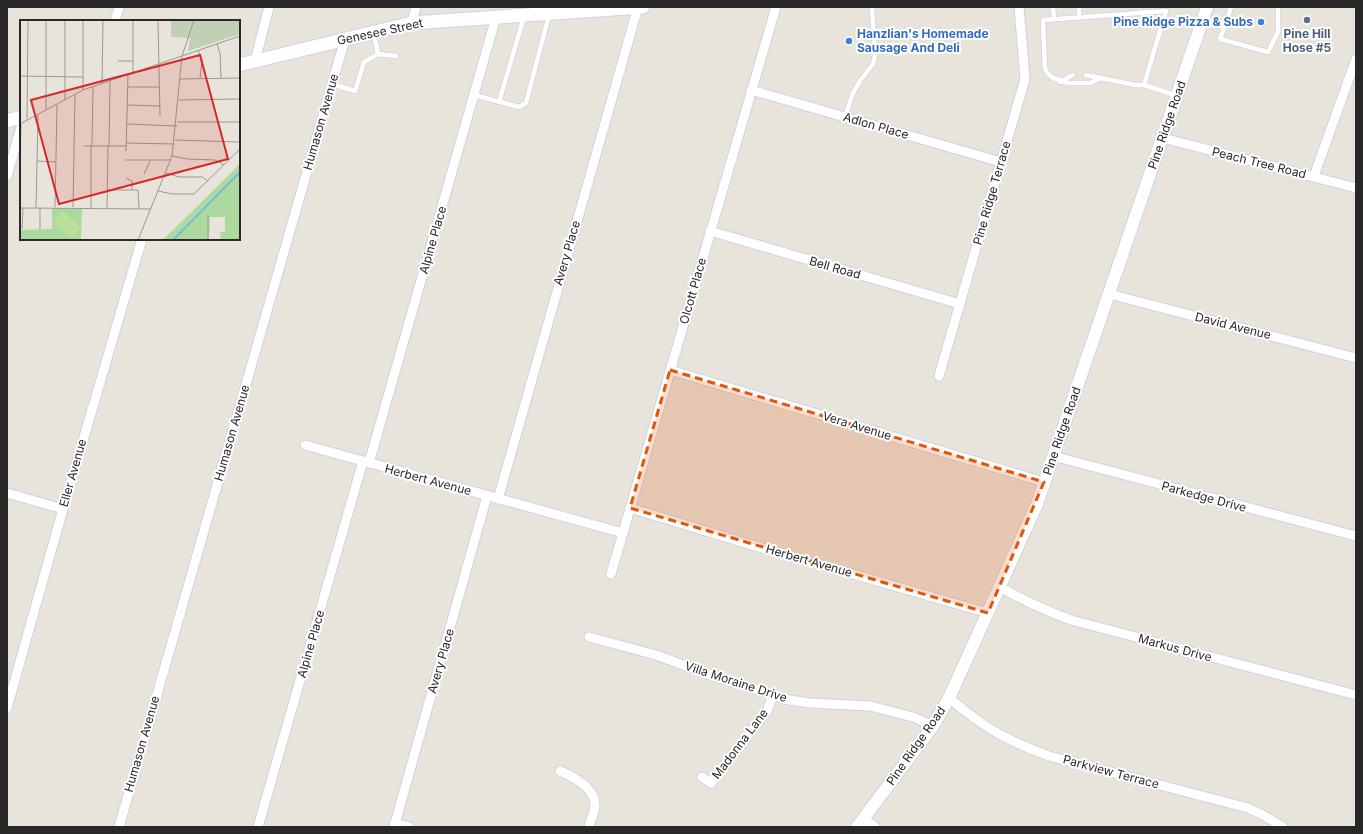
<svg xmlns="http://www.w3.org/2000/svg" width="1363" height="834" viewBox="0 0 1363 834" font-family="Inter,sans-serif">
<rect width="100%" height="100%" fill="#e8e4db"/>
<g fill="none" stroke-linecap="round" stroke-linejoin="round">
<!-- service casing -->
<g stroke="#d0d2df" stroke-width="6">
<g id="service">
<path d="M 1053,7 L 1054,19"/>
<path d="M 1079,7 L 1079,17"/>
<path d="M 1231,7 L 1220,39 L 1268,52 L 1278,32 L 1278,7"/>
<path d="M 1203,19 L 1225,24"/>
<path d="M 374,34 L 378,54"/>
<path d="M 1086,75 L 1135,85 L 1144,85 L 1175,95"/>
<path d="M 1101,78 L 1090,83 L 1068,83 L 1053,78 L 1048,74 L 1045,68 L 1043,20 L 1166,11 L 1144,85"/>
<path d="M 1060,82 L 1073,75"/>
<path d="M 332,84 L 355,91 L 364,62 L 378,54 L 396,56"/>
<path d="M 474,95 L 519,107 L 526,103 L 549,15"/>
<path d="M 499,102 L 524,17"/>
<path d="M 845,117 L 853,93 L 860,81 L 873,64 L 875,56 L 872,7"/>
</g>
</g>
<!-- minor casing -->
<g stroke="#d0d2df" stroke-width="11">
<g id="minor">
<path d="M 115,21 L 119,7"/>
<path d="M 412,23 L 416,7"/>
<path d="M 255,61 L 269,7"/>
<path d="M 751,90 L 1001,162"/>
<path d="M 1163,138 L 1356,188"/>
<path d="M 7,176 L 21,127"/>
<path d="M 1314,176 L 1356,59"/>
<path d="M 710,231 L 960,304"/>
<path d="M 1109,294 L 1356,358"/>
<path d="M 670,370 L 1044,482"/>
<path d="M 939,376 L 1025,79 L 1019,7"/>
<path d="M 305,445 L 623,533"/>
<path d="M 1053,456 L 1356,536"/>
<path d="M 369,463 L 496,17"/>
<path d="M 7,493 L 63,509"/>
<path d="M 498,499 L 638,7"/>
<path d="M 630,508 L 745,543 L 988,613"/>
<path d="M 611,574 L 776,7"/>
<path d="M 1000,587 C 1023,600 1046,611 1071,620 L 1356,695"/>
<path d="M 589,637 L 656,655 L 711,675 L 789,700 L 810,703 L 870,706 L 913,717 L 933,726"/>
<path d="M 949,698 C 958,705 967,713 976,719 C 998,736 1023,746 1049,756 L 1248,808 L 1261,814 L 1283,827"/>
<path d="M 7,708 L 63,509 L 142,239"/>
<path d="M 560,771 C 574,777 595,788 595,805 C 595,812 590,821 589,827"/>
<path d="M 702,777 L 711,783 L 767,711 L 773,696"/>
<path d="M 864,819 L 875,827"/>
<path d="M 395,823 L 409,827"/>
<path d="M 119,827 L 345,39"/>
<path d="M 258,827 L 363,461"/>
<path d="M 394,827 L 487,496"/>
</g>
</g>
<!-- tertiary casing -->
<g stroke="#d0d2df" stroke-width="14">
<path id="tertiary" d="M 857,827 L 933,726 L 949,698 L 1037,504 L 1207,7"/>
</g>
<!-- secondary casing -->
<g stroke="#d0d2df" stroke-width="15">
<g id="secondary">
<path d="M 239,65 L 412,23 L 643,7"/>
<path d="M 7,121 L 21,117"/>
</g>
</g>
<!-- service -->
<use href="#service" stroke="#fff" stroke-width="4.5"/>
<!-- minor -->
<use href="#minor" stroke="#fff" stroke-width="9"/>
<!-- tertiary -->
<use href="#tertiary" stroke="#fff" stroke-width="12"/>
<!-- secondary -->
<use href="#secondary" stroke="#fff" stroke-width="13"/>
</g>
<!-- marked area -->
<path fill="#de570d" fill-opacity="0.2" stroke="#de570d" stroke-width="3" stroke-dasharray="8 5" stroke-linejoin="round" d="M 670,370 L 1044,482 L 988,613 L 630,508 Z"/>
<!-- markers -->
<circle fill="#5c6f8a" stroke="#fff" stroke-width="1.5" cx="1307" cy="20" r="4"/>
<g fill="#3f7fe0" stroke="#fff" stroke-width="1.5">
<circle cx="1261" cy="22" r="4"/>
<circle cx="849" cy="41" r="4"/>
</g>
<g text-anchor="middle" stroke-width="4" stroke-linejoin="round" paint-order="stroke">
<!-- shop labels -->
<g font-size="12" font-weight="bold" fill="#366cbe" stroke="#fff" text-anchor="end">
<text x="1253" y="26">Pine Ridge Pizza &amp; Subs</text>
<text x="857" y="38" text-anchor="start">Hanzlian's Homemade<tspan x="857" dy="14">Sausage And Deli</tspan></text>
</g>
<!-- street labels -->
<g font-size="12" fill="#282828" stroke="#fff">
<text transform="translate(380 32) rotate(-12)" y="4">Genesee Street</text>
<text transform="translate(321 122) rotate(-74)" y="4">Humason Avenue</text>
<text transform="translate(1167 125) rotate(-71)" y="4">Pine Ridge Road</text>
<text transform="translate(876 126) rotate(16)" y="4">Adlon Place</text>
<text transform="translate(1259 163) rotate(14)" y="4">Peach Tree Road</text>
<text transform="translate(992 193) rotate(-74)" y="4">Pine Ridge Terrace</text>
<text transform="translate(433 240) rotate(-74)" y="4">Alpine Place</text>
<text transform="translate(567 253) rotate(-74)" y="4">Avery Place</text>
<text transform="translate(835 268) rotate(16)" y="4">Bell Road</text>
<text transform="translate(693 291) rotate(-74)" y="4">Olcott Place</text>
<text transform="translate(1233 326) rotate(14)" y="4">David Avenue</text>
<text transform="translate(857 426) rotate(17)" y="4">Vera Avenue</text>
<text transform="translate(1062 431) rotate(-71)" y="4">Pine Ridge Road</text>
<text transform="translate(232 433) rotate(-74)" y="4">Humason Avenue</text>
<text transform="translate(73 473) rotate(-74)" y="4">Eller Avenue</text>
<text transform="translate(428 480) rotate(15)" y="4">Herbert Avenue</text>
<text transform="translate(1204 497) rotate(15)" y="4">Parkedge Drive</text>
<text transform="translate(809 561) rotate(16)" y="4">Herbert Avenue</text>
<text transform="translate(311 644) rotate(-74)" y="4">Alpine Place</text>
<text transform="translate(1175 648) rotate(15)" y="4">Markus Drive</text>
<text transform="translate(441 661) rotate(-74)" y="4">Avery Place</text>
<text transform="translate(736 682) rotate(18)" y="4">Villa Moraine Drive</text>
<text transform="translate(142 744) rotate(-74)" y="4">Humason Avenue</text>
<text transform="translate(740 744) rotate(-53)" y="4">Madonna Lane</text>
<text transform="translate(916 746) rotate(-55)" y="4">Pine Ridge Road</text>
<text transform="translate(1111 772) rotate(15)" y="4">Parkview Terrace</text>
</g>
<!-- service labels -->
<g font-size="12" font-weight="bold" fill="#4e5e75" stroke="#fff">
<text x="1307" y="38">Pine Hill<tspan x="1307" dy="14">Hose #5</tspan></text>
</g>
</g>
<!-- overview -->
<g transform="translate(20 20)">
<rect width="220" height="220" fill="#e8e4db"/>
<path d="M 220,144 L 220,220 L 201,219 L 200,212 L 205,212 L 205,197 L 190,197 L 189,220 L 143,220 ZM 32,188 L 62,189 L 61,220 L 0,220 L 0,210 L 32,209 Z" fill="#acd99d"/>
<path d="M 151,0 L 220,0 L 220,14 L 168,31 L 170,18 L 151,17 Z" fill="#bfd0b4"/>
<path d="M 42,190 L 61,208 L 51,218 L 34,202 Z" fill="#bcdf9a"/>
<path fill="none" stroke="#79bbdf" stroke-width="2" d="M 153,220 L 220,152"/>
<path fill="none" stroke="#9b9993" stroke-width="1" d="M 45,0 L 45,79M 63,0 L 63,70M 138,0 L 140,96M 197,24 L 200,33 L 201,58M 178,30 L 182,40 L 180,59M 98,41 L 113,41M 113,53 L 113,0M 0,56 L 63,57M 160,59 L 220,58M 82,63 L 83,0M 107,67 L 140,67M 159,80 L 220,79M 107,85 L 140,86M 26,90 L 26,0M 7,100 L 8,0M 157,102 L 220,102M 0,104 L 63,70 L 220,16M 107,104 L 157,106M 155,120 L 220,122M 106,123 L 154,124M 64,126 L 106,126M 72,126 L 73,67M 89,126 L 90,61M 106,131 L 108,55M 152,136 L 167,139 L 195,140 L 204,145M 105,140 L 151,140M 17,141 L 36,142M 0,142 L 1,104M 146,153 L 159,157 L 182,157 L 188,161M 124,154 L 130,141M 106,158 L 112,161 L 112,170M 88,170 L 118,170 L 119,189M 138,171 L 152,174 L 174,174 L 220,129M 35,187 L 37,85M 53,187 L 55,75M 0,188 L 131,189M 16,188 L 18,95M 71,188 L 71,126M 87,188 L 88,126M 2,209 L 3,188M 20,209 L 20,187M 118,220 L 152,136 L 162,36 L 174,0M 188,220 L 188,195"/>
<path fill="#d62828" fill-opacity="0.15" stroke="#d62828" stroke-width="2" d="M 180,35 L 208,139 L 39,184 L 11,80 Z"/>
<rect width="220" height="220" fill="none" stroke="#282828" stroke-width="2"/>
</g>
<!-- border -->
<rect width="1363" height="834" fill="none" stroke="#282828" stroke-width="16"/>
</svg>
